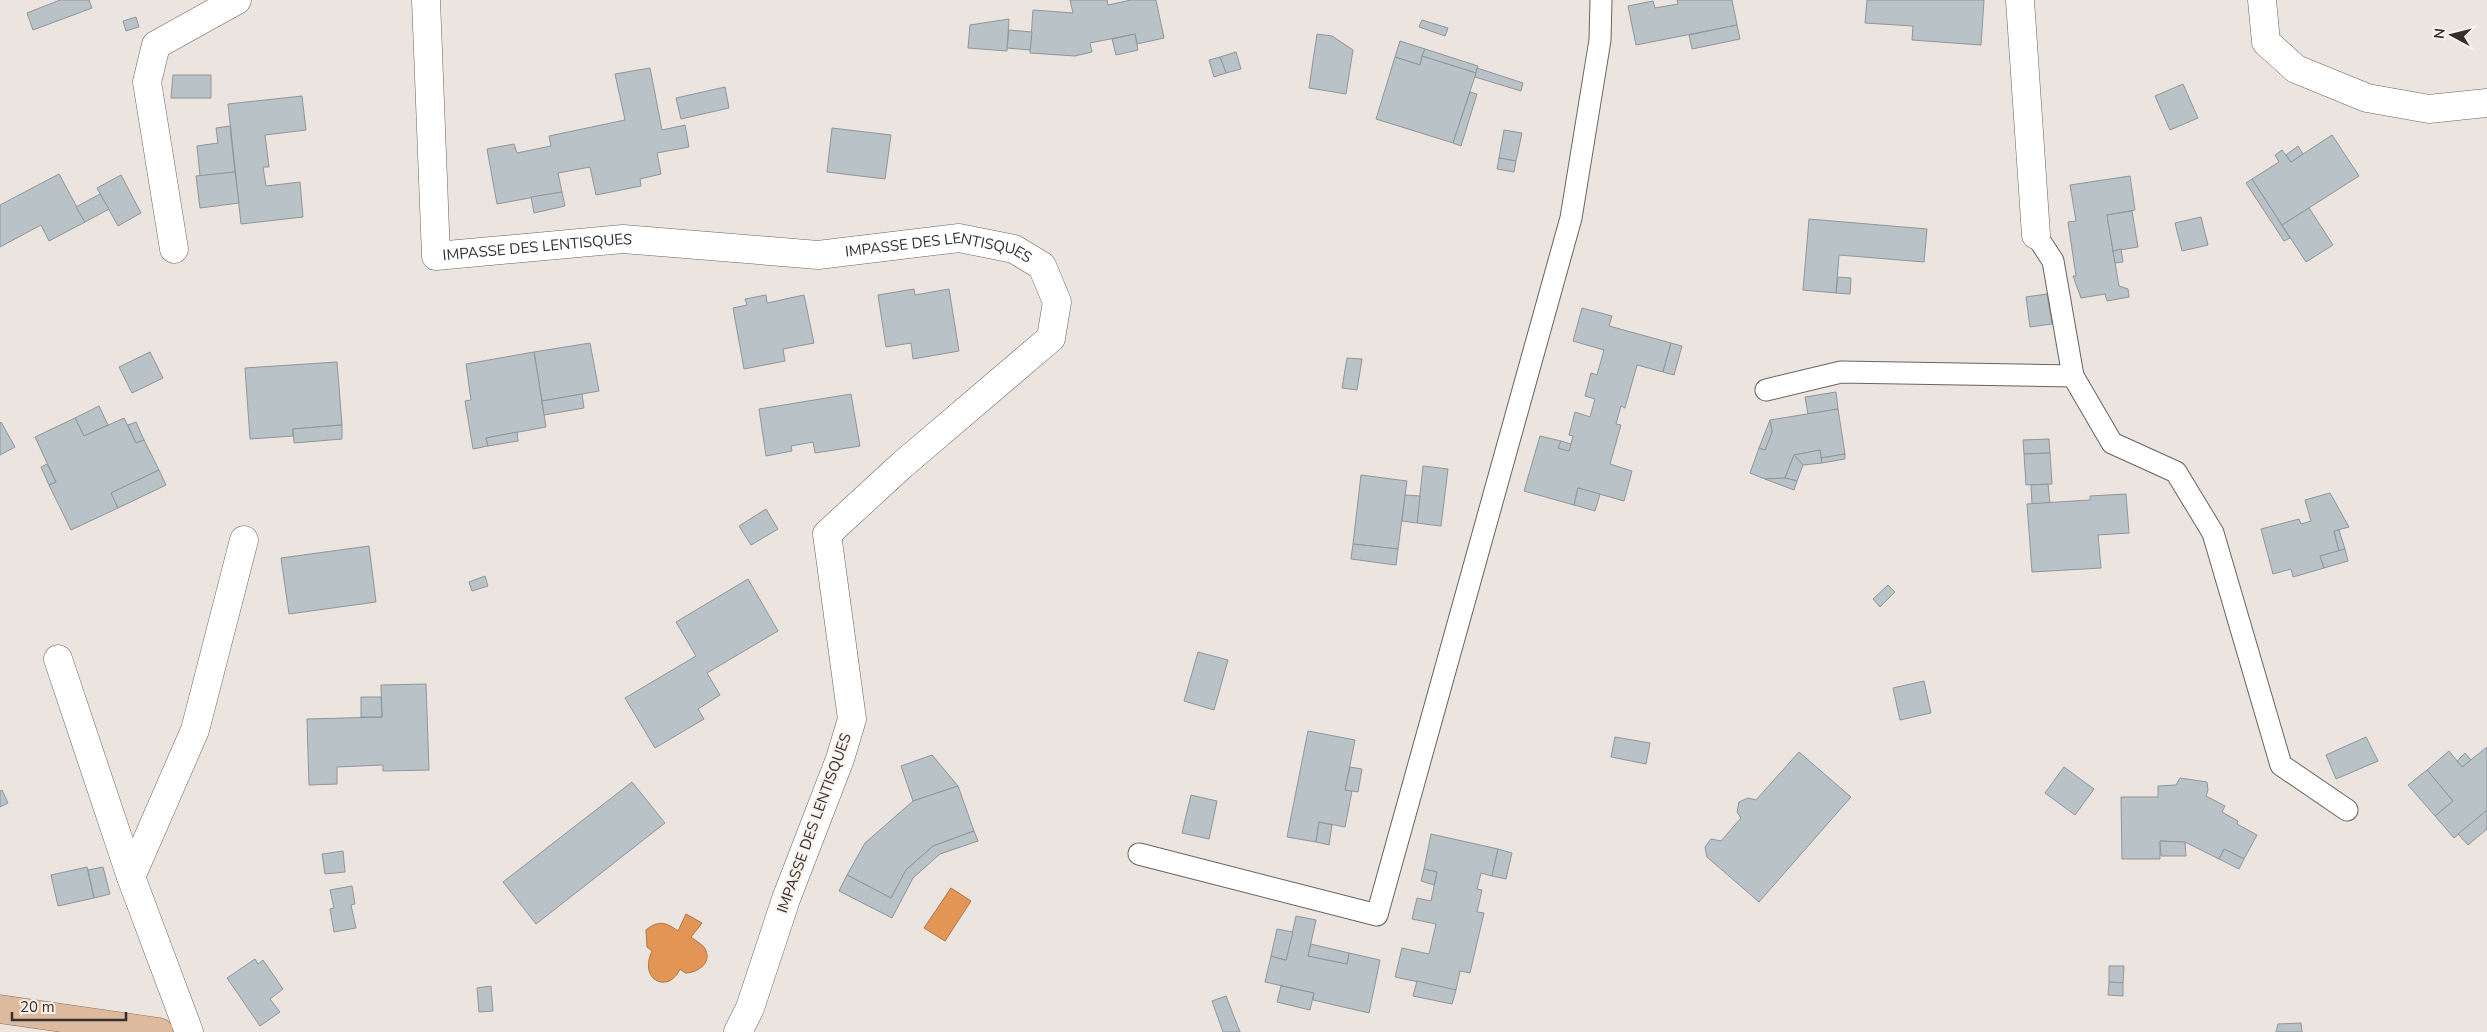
<svg xmlns="http://www.w3.org/2000/svg" width="2487" height="1032" viewBox="0 0 2487 1032" font-family="'Nunito Sans',sans-serif">
<rect width="100%" height="100%" fill="#ece4de"/>
<!-- water -->
<g fill="#e39556" stroke="#ae764a">
<path d="M 951,888 L 971,901 L 945,941 L 924,928 Z"/>
<path d="M 686,914 L 702,923 L 691,937 C 695,940 701,944 704,947 C 714,962 698,973 685,973 L 680,969 C 669,994 638,981 652,951 L 647,947 L 646,930 C 658,920 666,922 678,931 Z"/>
</g>
<!-- building -->
<g fill="#b9c3c7" stroke="#8d969b">
<path d="M 60,0 L 89,0 L 92,8 L 33,30 L 27,13 Z"/>
<path d="M 1070,0 L 1107,0 L 1108,5 L 1131,0 L 1156,0 L 1164,38 L 1137,44 L 1135,34 L 1090,43 L 1092,52 L 1075,56 L 1030,53 L 1033,10 L 1073,13 Z"/>
<path d="M 1677,0 L 1732,0 L 1737,25 L 1636,45 L 1628,6 L 1653,1 L 1655,8 L 1678,4 Z"/>
<path d="M 1867,0 L 1984,0 L 1981,45 L 1912,40 L 1913,26 L 1865,23 Z"/>
<path d="M 136,17 L 139,27 L 126,31 L 123,21 Z"/>
<path d="M 1009,19 L 1007,51 L 968,48 L 970,25 Z"/>
<path d="M 1422,20 L 1448,28 L 1445,36 L 1419,27 Z"/>
<path d="M 1737,25 L 1740,39 L 1692,49 L 1689,35 Z"/>
<path d="M 1009,30 L 1032,32 L 1030,50 L 1007,48 Z"/>
<path d="M 1135,34 L 1138,50 L 1116,55 L 1112,39 Z"/>
<path d="M 1317,34 L 1332,36 L 1353,50 L 1346,94 L 1309,88 Z"/>
<path d="M 1400,41 L 1425,49 L 1420,65 L 1395,57 Z"/>
<path d="M 1425,49 L 1478,66 L 1476,73 L 1422,56 Z"/>
<path d="M 1236,52 L 1241,69 L 1226,73 L 1220,57 Z"/>
<path d="M 1422,56 L 1476,73 L 1453,143 L 1376,119 L 1395,57 L 1420,65 Z"/>
<path d="M 1220,57 L 1226,73 L 1214,77 L 1209,60 Z"/>
<path d="M 650,68 L 662,130 L 685,125 L 689,147 L 657,153 L 661,174 L 640,179 L 641,186 L 596,195 L 590,167 L 558,173 L 562,192 L 497,204 L 487,149 L 514,144 L 517,153 L 551,146 L 549,136 L 625,120 L 615,74 Z"/>
<path d="M 1477,68 L 1523,83 L 1521,91 L 1475,77 Z"/>
<path d="M 173,75 L 211,75 L 211,98 L 171,98 Z"/>
<path d="M 2183,84 L 2198,118 L 2170,130 L 2155,96 Z"/>
<path d="M 725,87 L 729,108 L 681,119 L 676,98 Z"/>
<path d="M 1470,92 L 1477,94 L 1461,146 L 1453,143 Z"/>
<path d="M 302,96 L 306,130 L 265,135 L 269,167 L 263,167 L 266,186 L 300,182 L 303,217 L 241,224 L 228,104 Z"/>
<path d="M 230,126 L 235,172 L 200,176 L 197,146 L 218,143 L 216,128 Z"/>
<path d="M 832,128 L 891,135 L 885,179 L 827,172 Z"/>
<path d="M 1504,130 L 1522,133 L 1516,161 L 1499,158 Z"/>
<path d="M 2332,135 L 2359,176 L 2282,225 L 2252,179 L 2279,162 L 2275,155 L 2282,150 L 2291,162 Z"/>
<path d="M 2298,146 L 2303,154 L 2291,162 L 2286,155 Z"/>
<path d="M 1499,158 L 1516,161 L 1514,172 L 1497,169 Z"/>
<path d="M 235,172 L 239,203 L 200,208 L 196,176 Z"/>
<path d="M 59,174 L 85,222 L 49,241 L 41,225 L 0,247 L 0,205 Z"/>
<path d="M 121,175 L 141,213 L 118,226 L 97,188 Z"/>
<path d="M 2130,176 L 2135,210 L 2107,215 L 2119,286 L 2128,289 L 2129,297 L 2107,301 L 2105,294 L 2081,298 L 2073,276 L 2076,276 L 2068,222 L 2076,221 L 2070,185 Z"/>
<path d="M 2252,179 L 2290,238 L 2284,241 L 2246,183 Z"/>
<path d="M 562,192 L 565,206 L 534,213 L 531,197 Z"/>
<path d="M 100,194 L 109,209 L 85,222 L 76,207 Z"/>
<path d="M 2309,208 L 2333,245 L 2306,262 L 2282,225 Z"/>
<path d="M 2132,211 L 2138,247 L 2113,251 L 2107,215 Z"/>
<path d="M 2201,217 L 2208,245 L 2182,251 L 2175,223 Z"/>
<path d="M 1809,219 L 1927,229 L 1924,262 L 1839,255 L 1836,293 L 1803,290 Z"/>
<path d="M 2121,249 L 2123,262 L 2115,263 L 2113,251 Z"/>
<path d="M 1838,277 L 1851,278 L 1850,294 L 1836,293 Z"/>
<path d="M 914,289 L 915,295 L 949,289 L 959,351 L 913,359 L 911,343 L 886,347 L 878,295 Z"/>
<path d="M 2047,294 L 2052,324 L 2030,327 L 2026,297 Z"/>
<path d="M 766,295 L 767,303 L 804,295 L 814,343 L 783,349 L 785,361 L 744,369 L 733,308 L 747,305 L 745,299 Z"/>
<path d="M 1582,308 L 1612,316 L 1609,326 L 1671,343 L 1663,372 L 1637,365 L 1625,408 L 1621,406 L 1616,424 L 1621,425 L 1610,464 L 1632,471 L 1624,501 L 1578,488 L 1574,505 L 1524,491 L 1540,436 L 1561,441 L 1558,448 L 1569,451 L 1573,436 L 1569,435 L 1575,412 L 1590,417 L 1595,399 L 1585,396 L 1591,373 L 1597,375 L 1604,350 L 1573,341 Z"/>
<path d="M 590,343 L 599,391 L 542,401 L 534,352 Z"/>
<path d="M 1671,343 L 1682,346 L 1674,375 L 1663,372 Z"/>
<path d="M 150,352 L 163,378 L 132,393 L 119,367 Z"/>
<path d="M 534,352 L 546,427 L 486,438 L 488,446 L 473,449 L 465,401 L 471,400 L 466,364 Z"/>
<path d="M 1347,358 L 1362,359 L 1357,390 L 1342,388 Z"/>
<path d="M 337,362 L 342,425 L 293,429 L 293,436 L 250,439 L 245,368 Z"/>
<path d="M 1836,392 L 1838,409 L 1808,414 L 1805,397 Z"/>
<path d="M 582,394 L 584,408 L 544,415 L 542,401 Z"/>
<path d="M 851,394 L 860,446 L 815,453 L 813,442 L 791,446 L 792,451 L 766,456 L 759,409 Z"/>
<path d="M 99,406 L 108,425 L 84,436 L 75,418 Z"/>
<path d="M 1838,409 L 1845,454 L 1821,458 L 1820,450 L 1794,455 L 1785,478 L 1765,479 L 1750,473 L 1759,448 L 1765,450 L 1772,432 L 1770,420 Z"/>
<path d="M 75,418 L 84,436 L 124,418 L 136,443 L 144,440 L 159,470 L 111,493 L 118,508 L 71,530 L 49,485 L 56,482 L 35,437 Z"/>
<path d="M 1770,420 L 1772,432 L 1765,450 L 1759,448 Z"/>
<path d="M 1,422 L 15,447 L 0,455 L 0,423 Z"/>
<path d="M 136,422 L 144,440 L 136,443 L 128,425 Z"/>
<path d="M 342,425 L 342,439 L 294,443 L 293,429 Z"/>
<path d="M 517,432 L 518,441 L 488,446 L 486,438 Z"/>
<path d="M 2049,439 L 2050,453 L 2024,454 L 2023,440 Z"/>
<path d="M 1561,441 L 1571,444 L 1569,451 L 1558,448 Z"/>
<path d="M 1820,450 L 1822,463 L 1803,465 L 1794,455 Z"/>
<path d="M 2050,453 L 2052,484 L 2026,485 L 2024,454 Z"/>
<path d="M 1845,454 L 1845,459 L 1822,463 L 1821,458 Z"/>
<path d="M 1794,455 L 1803,465 L 1797,481 L 1785,478 Z"/>
<path d="M 47,464 L 56,482 L 49,485 L 41,467 Z"/>
<path d="M 1423,466 L 1448,469 L 1441,526 L 1417,523 Z"/>
<path d="M 159,470 L 166,485 L 118,508 L 111,493 Z"/>
<path d="M 1361,475 L 1407,481 L 1398,549 L 1353,544 Z"/>
<path d="M 1785,478 L 1797,481 L 1794,490 L 1765,479 Z"/>
<path d="M 2048,484 L 2050,503 L 2032,504 L 2031,485 Z"/>
<path d="M 1578,488 L 1600,494 L 1595,511 L 1574,505 Z"/>
<path d="M 2330,493 L 2349,527 L 2334,531 L 2339,551 L 2320,556 L 2324,568 L 2293,577 L 2291,569 L 2273,574 L 2261,529 L 2299,519 L 2301,524 L 2311,521 L 2305,500 Z"/>
<path d="M 2126,494 L 2129,533 L 2098,535 L 2101,568 L 2032,572 L 2027,504 L 2090,500 L 2090,496 Z"/>
<path d="M 1405,495 L 1420,496 L 1417,523 L 1402,521 Z"/>
<path d="M 766,509 L 778,529 L 751,545 L 739,526 Z"/>
<path d="M 2339,530 L 2345,549 L 2339,551 L 2334,531 Z"/>
<path d="M 1353,544 L 1398,549 L 1396,565 L 1351,559 Z"/>
<path d="M 369,546 L 376,602 L 289,614 L 281,558 Z"/>
<path d="M 2345,549 L 2348,561 L 2324,568 L 2320,556 Z"/>
<path d="M 485,576 L 488,586 L 472,591 L 469,582 Z"/>
<path d="M 748,579 L 778,631 L 707,673 L 720,695 L 698,709 L 704,719 L 655,748 L 625,698 L 696,656 L 676,622 Z"/>
<path d="M 1888,585 L 1895,592 L 1880,607 L 1873,599 Z"/>
<path d="M 1198,652 L 1228,660 L 1214,710 L 1184,701 Z"/>
<path d="M 1924,681 L 1931,713 L 1900,720 L 1893,688 Z"/>
<path d="M 426,684 L 429,770 L 383,771 L 383,765 L 337,767 L 337,784 L 309,785 L 307,719 L 382,717 L 381,685 Z"/>
<path d="M 361,697 L 381,697 L 382,717 L 361,717 Z"/>
<path d="M 1308,731 L 1355,740 L 1345,790 L 1352,791 L 1345,827 L 1319,822 L 1316,842 L 1287,837 Z"/>
<path d="M 1615,737 L 1650,743 L 1646,764 L 1611,757 Z"/>
<path d="M 2366,737 L 2378,761 L 2336,779 L 2326,755 Z"/>
<path d="M 2487,747 L 2487,811 L 2454,838 L 2435,816 L 2453,801 L 2427,770 L 2449,751 L 2462,767 Z"/>
<path d="M 1799,752 L 1851,797 L 1759,902 L 1707,857 L 1705,847 L 1711,839 L 1721,841 L 1741,818 L 1737,812 L 1739,802 L 1748,798 L 1756,800 Z"/>
<path d="M 2465,753 L 2471,760 L 2462,767 L 2457,761 Z"/>
<path d="M 932,755 L 958,786 L 913,801 L 901,766 Z"/>
<path d="M 1350,767 L 1362,769 L 1358,792 L 1345,790 Z"/>
<path d="M 2064,767 L 2094,789 L 2075,815 L 2045,793 Z"/>
<path d="M 2427,770 L 2453,801 L 2435,816 L 2408,785 Z"/>
<path d="M 2180,778 L 2207,782 L 2208,790 L 2206,796 L 2225,806 L 2222,812 L 2238,821 L 2237,824 L 2257,835 L 2244,859 L 2224,849 L 2219,859 L 2185,842 L 2160,841 L 2160,859 L 2122,859 L 2121,797 L 2158,797 L 2158,786 L 2176,785 Z"/>
<path d="M 632,782 L 665,823 L 536,924 L 503,882 Z"/>
<path d="M 958,786 L 974,831 L 933,846 L 906,870 L 891,898 L 847,875 L 865,843 L 913,801 Z"/>
<path d="M 2,790 L 8,803 L 0,807 L 0,791 Z"/>
<path d="M 1191,795 L 1217,801 L 1209,839 L 1182,833 Z"/>
<path d="M 2487,810 L 2487,829 L 2468,845 L 2458,834 Z"/>
<path d="M 1319,822 L 1332,825 L 1329,845 L 1316,842 Z"/>
<path d="M 974,831 L 978,841 L 940,854 L 913,878 L 892,918 L 839,891 L 847,875 L 891,898 L 906,870 L 933,846 Z"/>
<path d="M 1431,834 L 1498,849 L 1492,876 L 1481,873 L 1477,889 L 1482,890 L 1477,912 L 1484,913 L 1470,973 L 1460,971 L 1456,990 L 1395,977 L 1402,948 L 1429,954 L 1436,924 L 1412,919 L 1417,898 L 1431,901 L 1437,872 L 1424,869 Z"/>
<path d="M 2160,841 L 2185,842 L 2186,856 L 2161,856 Z"/>
<path d="M 1498,849 L 1512,853 L 1506,879 L 1492,876 Z"/>
<path d="M 2224,849 L 2244,859 L 2239,869 L 2219,859 Z"/>
<path d="M 343,851 L 345,872 L 325,874 L 322,854 Z"/>
<path d="M 87,867 L 94,898 L 58,906 L 51,875 Z"/>
<path d="M 103,867 L 110,894 L 94,898 L 88,870 Z"/>
<path d="M 1424,869 L 1437,872 L 1434,885 L 1421,881 Z"/>
<path d="M 352,886 L 355,904 L 351,905 L 356,928 L 334,932 L 330,909 L 334,908 L 330,890 Z"/>
<path d="M 1296,916 L 1316,920 L 1308,956 L 1347,964 L 1349,953 L 1380,960 L 1369,1013 L 1313,1000 L 1314,993 L 1265,982 L 1271,956 L 1286,960 Z"/>
<path d="M 1277,929 L 1293,932 L 1286,960 L 1271,956 Z"/>
<path d="M 1311,944 L 1349,953 L 1347,964 L 1308,956 Z"/>
<path d="M 255,959 L 258,964 L 263,960 L 283,989 L 270,999 L 280,1012 L 260,1026 L 227,978 Z"/>
<path d="M 2109,966 L 2124,966 L 2123,983 L 2109,982 Z"/>
<path d="M 1417,981 L 1456,990 L 1452,1004 L 1413,996 Z"/>
<path d="M 2109,982 L 2123,983 L 2123,996 L 2108,995 Z"/>
<path d="M 491,986 L 493,1011 L 479,1012 L 477,988 Z"/>
<path d="M 1281,986 L 1314,993 L 1310,1010 L 1277,1002 Z"/>
<path d="M 1226,996 L 1240,1032 L 1223,1032 L 1212,1001 Z"/>
<path d="M 2301,1023 L 2302,1032 L 2276,1032 L 2278,1024 Z"/>
</g>
<g fill="none" stroke-linecap="round" stroke-linejoin="round">
<!-- lane casing -->
<g stroke="#6b635e" stroke-width="23">
<g id="lane">
<path d="M 2036,235 L 2053,261 L 2073,376 L 2112,443 L 2176,472 L 2213,533 L 2281,765 L 2347,810"/>
<path d="M 1766,390 L 1841,372 L 2073,376"/>
<path d="M 1139,854 L 1377,915 L 1571,218 L 1600,40 L 1601,0"/>
</g>
</g>
<!-- street casing -->
<g stroke="#6b635e" stroke-width="29">
<g id="street">
<path id="s1" d="M 426,0 L 436,256 L 623,239 L 818,255 L 959,238 L 1014,249 L 1042,266 L 1057,302 L 1051,338 L 902,465 L 827,534 L 852,719 L 840,759 L 786,899 L 750,1008 L 738,1032"/>
<path d="M 2020,0 L 2036,235"/>
<path d="M 2262,0 L 2266,42 L 2296,69 L 2367,98 L 2429,109 L 2487,103"/>
<path d="M 174,249 L 147,82 L 156,45 L 237,0"/>
<path d="M 58,659 L 131,877 L 195,730 L 244,540"/>
<path d="M 131,877 L 189,1032"/>
</g>
</g>
<!-- primary casing -->
<g stroke="#926b4d" stroke-width="29">
<path id="primary" d="M 0,1009 L 159,1032"/>
</g>
<!-- lane -->
<use href="#lane" stroke="#fff" stroke-width="21"/>
<!-- street -->
<use href="#street" stroke="#fff" stroke-width="28"/>
<!-- primary -->
<use href="#primary" stroke="#ddba9e" stroke-width="28"/>
</g>
<g text-anchor="middle" stroke-width="4" stroke-linejoin="round" paint-order="stroke">
<!-- street labels -->
<g font-size="15" fill="#322f2d" stroke="#faf1eb">
<text dy="5" stroke="none"><textPath href="#s1" startOffset="358">IMPASSE DES LENTISQUES</textPath></text>
<text dy="5" stroke="none"><textPath href="#s1" startOffset="762">IMPASSE DES LENTISQUES</textPath></text>
<text transform="translate(814 823) rotate(-70)" y="5">IMPASSE DES LENTISQUES</text>
</g>
</g>
<!-- north arrow -->
<g transform="translate(2452 35) rotate(277)" stroke="#faf1eb" stroke-width="4" paint-order="stroke">
<path d="M0-4L9 19L0 12L-9 19Z" fill="#322f2d"/>
<text y="-8" font-size="14" font-weight="bold" text-anchor="middle" fill="#322f2d">N</text>
</g>
<!-- scale -->
<path d="M12 1012v8h114v-8" fill="none" stroke="#322f2d" stroke-width="2.5"/>
<text x="20" y="1012" font-size="15" fill="#322f2d" stroke="#faf1eb" stroke-width="4" paint-order="stroke">20 m</text>
</svg>
